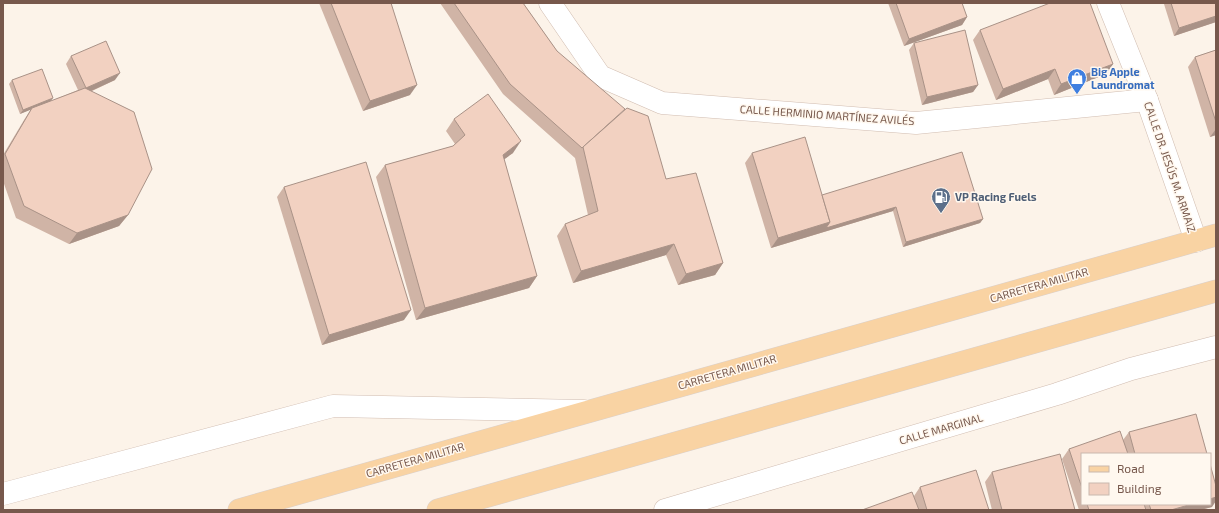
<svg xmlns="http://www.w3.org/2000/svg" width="1219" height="513" viewBox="0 0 1219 513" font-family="'Exo 2',sans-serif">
<rect width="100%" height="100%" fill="#fcf3e9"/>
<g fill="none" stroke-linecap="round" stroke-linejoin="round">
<!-- minor casing -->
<g stroke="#d1bdb1" stroke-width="23">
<g id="minor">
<path d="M 550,3 L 600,76 L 662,103 L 916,123 L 1147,100"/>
<path d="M 1108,3 L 1147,100 L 1196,241"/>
<path d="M 3,494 L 333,406 L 584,411"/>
<path d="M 665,510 L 1057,394 L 1131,369 L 1216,347"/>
</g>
</g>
<!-- major casing -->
<g stroke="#d9d0cd" stroke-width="23">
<g id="major">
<path d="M 239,510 L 1216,235"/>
<path d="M 438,510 L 1216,291"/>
</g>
</g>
<!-- minor -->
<use href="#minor" stroke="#fff" stroke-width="22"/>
<!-- major -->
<use href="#major" stroke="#f9d3a3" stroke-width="22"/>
</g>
<!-- wall -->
<g fill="#d0b4a6">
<path d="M 319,3 L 391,3 L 410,95 L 363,111 Z"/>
<path d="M 440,3 L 523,3 L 557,51 L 666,179 L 723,263 L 715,275 L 678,285 L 666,255 L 573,283 L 557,236 L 565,224 L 588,215 L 575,158 L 503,94 Z"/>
<path d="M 888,3 L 962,3 L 967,17 L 962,25 L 904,46 Z"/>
<path d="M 1164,3 L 1216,3 L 1216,22 L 1174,36 L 1164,4 Z"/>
<path d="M 980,30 L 1113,64 L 1106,74 L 1054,95 L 1048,79 L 996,100 L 973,40 Z"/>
<path d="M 914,43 L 978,85 L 973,92 L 922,105 L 909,50 Z"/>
<path d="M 1216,50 L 1216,135 L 1210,137 L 1188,67 L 1195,57 Z"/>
<path d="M 71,56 L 115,80 L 92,91 L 128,215 L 119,226 L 69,244 L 16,218 L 3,181 L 3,155 L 24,120 L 31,109 L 20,114 L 9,84 L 12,80 L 51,101 L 78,90 L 66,64 Z"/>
<path d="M 454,119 L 513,153 L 504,159 L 537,276 L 529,288 L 416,320 L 376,177 L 385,165 L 453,146 L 455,144 L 446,131 Z"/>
<path d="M 752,153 L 822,195 L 983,219 L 980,223 L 903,247 L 893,211 L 771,248 L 745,163 Z"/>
<path d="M 284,187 L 404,320 L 322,345 L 277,197 Z"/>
<path d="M 1129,432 L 1207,454 L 1082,454 L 1082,504 L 1210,504 L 1212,507 L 1200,510 L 1079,510 L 1062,459 L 1069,449 L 1123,440 Z"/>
<path d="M 992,472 L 1075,510 L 992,510 L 985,482 Z"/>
<path d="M 920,487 L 989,510 L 862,510 L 914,496 Z"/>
</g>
<!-- shaded-wall -->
<g fill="#a99287">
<path d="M 1216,16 L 1216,22 L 1174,36 L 1179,28 Z"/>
<path d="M 967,17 L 962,25 L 904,46 L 909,39 Z"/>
<path d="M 1113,64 L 1106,74 L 1054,95 L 1061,84 Z"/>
<path d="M 1055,69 L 1048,79 L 996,100 L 1003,89 Z"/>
<path d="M 120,73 L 115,80 L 80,96 L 86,88 Z"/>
<path d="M 417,85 L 410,95 L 363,111 L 370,101 Z"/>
<path d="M 978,85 L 973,92 L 922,105 L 927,97 Z"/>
<path d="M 53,98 L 50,102 L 20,114 L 23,110 Z"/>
<path d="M 1216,129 L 1216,135 L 1210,137 Z"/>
<path d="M 521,141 L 513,153 L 495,166 L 503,155 Z"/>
<path d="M 896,207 L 893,211 L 771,248 L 778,238 L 830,222 Z"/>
<path d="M 128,215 L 119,226 L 69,244 L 77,233 Z"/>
<path d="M 983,219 L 980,223 L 903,247 L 906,242 Z"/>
<path d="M 674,244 L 666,255 L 573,283 L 581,271 Z"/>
<path d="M 723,263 L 715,275 L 678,285 L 686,274 Z"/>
<path d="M 537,276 L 529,288 L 416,320 L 425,308 Z"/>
<path d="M 411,310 L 404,320 L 322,345 L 329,335 Z"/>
<path d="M 1216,497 L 1216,501 L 1212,507 L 1200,510 L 1171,510 L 1192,504 L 1210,504 L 1210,499 Z"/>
</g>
<!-- building -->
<g fill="#f2d1c1" stroke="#a99287">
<path d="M 331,3 L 391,3 L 417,85 L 370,101 Z"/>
<path d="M 454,3 L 523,3 L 557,51 L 625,109 L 582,148 L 510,84 Z"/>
<path d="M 896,3 L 962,3 L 967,17 L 909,39 Z"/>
<path d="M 1050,3 L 1090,3 L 1113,64 L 1061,84 L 1055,69 L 1003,89 L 980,30 Z"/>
<path d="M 1171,3 L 1216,3 L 1216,16 L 1179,28 Z"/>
<path d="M 965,30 L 978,85 L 927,97 L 914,43 Z"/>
<path d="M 106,41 L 120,73 L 86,88 L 71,56 Z"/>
<path d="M 1216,50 L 1216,122 L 1195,57 Z"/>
<path d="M 42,69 L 53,98 L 23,110 L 12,80 Z"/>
<path d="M 85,88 L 134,112 L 152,169 L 128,215 L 77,233 L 24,206 L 5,154 L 32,108 Z"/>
<path d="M 488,94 L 521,141 L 503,155 L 537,276 L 425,308 L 385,165 L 453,146 L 465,135 L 454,119 Z"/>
<path d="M 627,108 L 648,116 L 666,179 L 696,173 L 723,263 L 686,274 L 674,244 L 581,271 L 565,224 L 598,211 L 583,147 Z"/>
<path d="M 805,137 L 830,222 L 778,238 L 752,153 Z"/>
<path d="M 962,152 L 983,219 L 906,242 L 896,207 L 826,228 L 830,222 L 822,195 Z"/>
<path d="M 366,162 L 411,310 L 329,335 L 284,187 Z"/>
<path d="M 1196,414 L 1207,454 L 1135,454 L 1129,432 Z"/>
<path d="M 1120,431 L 1128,454 L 1082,454 L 1082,488 L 1069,449 Z"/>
<path d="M 1060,454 L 1075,510 L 1002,510 L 992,472 Z"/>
<path d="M 1210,464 L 1216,486 L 1216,497 L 1210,499 Z"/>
<path d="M 976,470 L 989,510 L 927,510 L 920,487 Z"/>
<path d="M 912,492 L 919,510 L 862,510 Z"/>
<path d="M 1087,504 L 1144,504 L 1146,510 L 1089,510 Z"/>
<path d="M 1149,504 L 1192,504 L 1171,510 L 1151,510 Z"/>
</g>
<!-- icons -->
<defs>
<g id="shop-pin" transform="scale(1)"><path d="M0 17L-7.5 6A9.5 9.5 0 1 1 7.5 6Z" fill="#3f7fe0" stroke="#fff8ef"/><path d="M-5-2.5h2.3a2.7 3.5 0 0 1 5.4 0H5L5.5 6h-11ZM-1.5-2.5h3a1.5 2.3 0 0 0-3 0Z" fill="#fff"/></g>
<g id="fuel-pin" transform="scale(1)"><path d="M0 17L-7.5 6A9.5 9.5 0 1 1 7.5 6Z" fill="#5c6f8a" stroke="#fff8ef"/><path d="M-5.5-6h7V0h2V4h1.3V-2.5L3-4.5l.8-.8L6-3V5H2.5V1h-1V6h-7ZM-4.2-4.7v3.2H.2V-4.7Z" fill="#fff"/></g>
</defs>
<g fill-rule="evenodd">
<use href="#shop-pin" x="1077" y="78"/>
<use href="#fuel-pin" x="941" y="197"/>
</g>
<g text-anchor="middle" stroke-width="3" stroke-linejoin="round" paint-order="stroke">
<!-- shop labels -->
<g font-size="11" font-weight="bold" fill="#366cbe" stroke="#fff8ef" text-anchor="start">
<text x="1091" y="76">Big Apple<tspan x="1091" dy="13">Laundromat</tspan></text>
</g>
<!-- street labels -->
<g font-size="11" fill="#77584c" stroke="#fff8ef">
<text transform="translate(827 115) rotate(4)" y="4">CALLE HERMINIO MARTÍNEZ AVILÉS</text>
<text transform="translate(1170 167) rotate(71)" y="4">CALLE DR. JESÚS M. ARMAIZ</text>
<text transform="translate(1039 285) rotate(-16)" y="4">CARRETERA MILITAR</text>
<text transform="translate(727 372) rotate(-16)" y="4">CARRETERA MILITAR</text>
<text transform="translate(941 429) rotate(-16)" y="4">CALLE MARGINAL</text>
<text transform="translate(415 460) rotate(-16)" y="4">CARRETERA MILITAR</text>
</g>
<!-- service labels -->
<g font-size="11" font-weight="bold" fill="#4e5e75" stroke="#fff8ef" text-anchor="start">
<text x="955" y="201">VP Racing Fuels</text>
</g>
</g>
<!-- border -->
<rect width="1219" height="513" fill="none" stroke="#77584c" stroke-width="8"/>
<!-- legend -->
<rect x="1081" y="453" width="130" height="52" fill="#fff8ef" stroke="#c9b8ae"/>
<rect x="1089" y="466" width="20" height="6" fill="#f9d3a3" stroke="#c9b8ae"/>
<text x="1117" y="473" font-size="12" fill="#77584c">Road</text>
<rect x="1089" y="483" width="20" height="12" fill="#f2d1c1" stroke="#c9b8ae"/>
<text x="1117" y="493" font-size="12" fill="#77584c">Building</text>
</svg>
